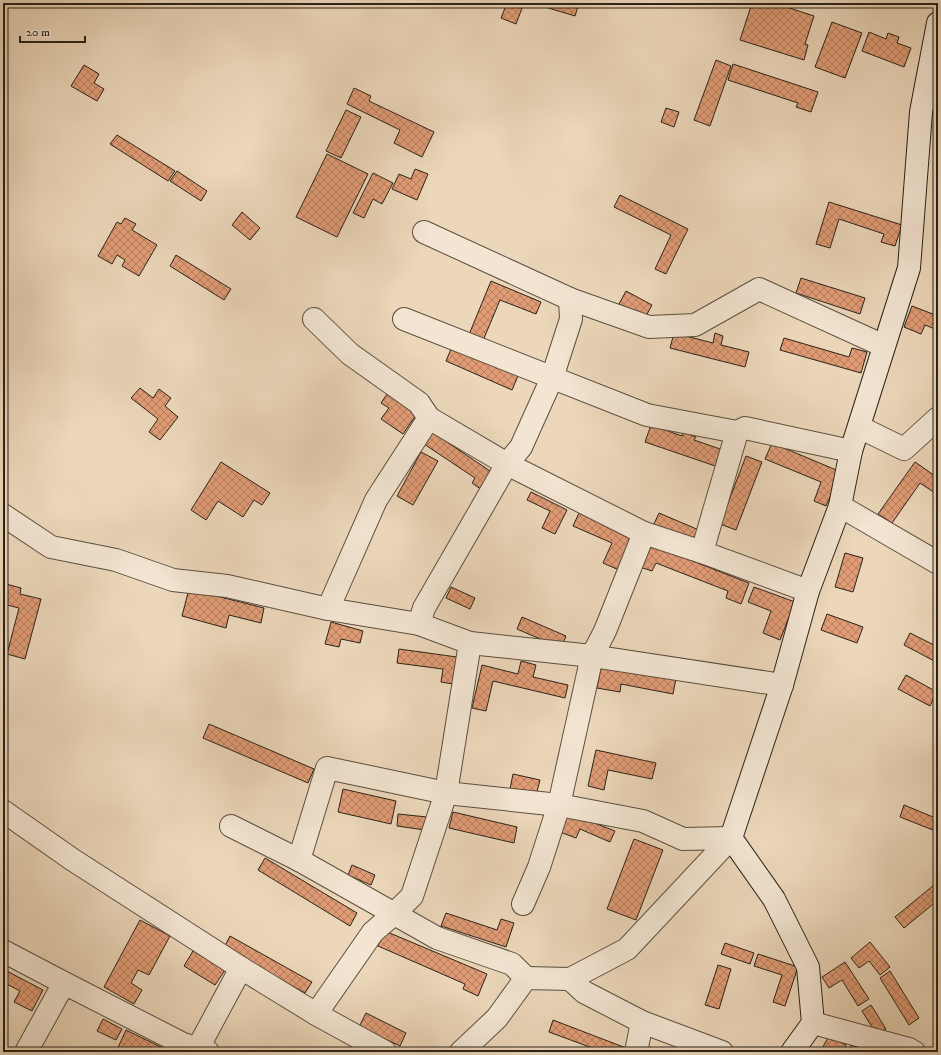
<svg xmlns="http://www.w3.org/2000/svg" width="941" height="1055" viewBox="0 0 941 1055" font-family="'IM FELL DW Pica',serif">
<defs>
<pattern id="building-cross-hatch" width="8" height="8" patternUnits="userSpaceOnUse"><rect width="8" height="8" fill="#e19c76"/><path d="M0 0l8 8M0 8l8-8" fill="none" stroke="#b67f60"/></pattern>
</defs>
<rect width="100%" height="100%" fill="#ecd7ba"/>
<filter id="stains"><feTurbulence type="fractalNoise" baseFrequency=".005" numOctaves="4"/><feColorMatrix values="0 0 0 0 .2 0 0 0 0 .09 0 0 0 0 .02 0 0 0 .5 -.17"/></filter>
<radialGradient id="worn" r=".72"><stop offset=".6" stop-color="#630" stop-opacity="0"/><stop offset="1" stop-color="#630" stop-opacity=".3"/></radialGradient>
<!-- building -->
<g fill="url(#building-cross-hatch)" stroke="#292218">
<path d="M 507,3 L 524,3 L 516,24 L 501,18 Z"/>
<path d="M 526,3 L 541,3 L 539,8 Z"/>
<path d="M 546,3 L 579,3 L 575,16 L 545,7 Z"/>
<path d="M 752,3 L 774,3 L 814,16 L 805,44 L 808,45 L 804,60 L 740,40 Z"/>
<path d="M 832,22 L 862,33 L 845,78 L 815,67 Z"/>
<path d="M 869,32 L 886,39 L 888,33 L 899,37 L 897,43 L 911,48 L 904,67 L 862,51 Z"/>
<path d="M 716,60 L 731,66 L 710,126 L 694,120 Z"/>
<path d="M 733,64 L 818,92 L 811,112 L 796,107 L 798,103 L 728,80 Z"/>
<path d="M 84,65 L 99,74 L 94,83 L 104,89 L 97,101 L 71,86 Z"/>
<path d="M 354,88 L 371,96 L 369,101 L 434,132 L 422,157 L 394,143 L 400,130 L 347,104 Z"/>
<path d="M 666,108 L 679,112 L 674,127 L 661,122 Z"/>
<path d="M 346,110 L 361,117 L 341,158 L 326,151 Z"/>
<path d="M 117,135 L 175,171 L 168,181 L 110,144 Z"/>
<path d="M 327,154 L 368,174 L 337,237 L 296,217 Z"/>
<path d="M 415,169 L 428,174 L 417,200 L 392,189 L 399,174 L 411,179 Z"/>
<path d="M 177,171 L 207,191 L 201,201 L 170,181 Z"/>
<path d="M 373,173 L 393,183 L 382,204 L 373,199 L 364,218 L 353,213 Z"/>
<path d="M 620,195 L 688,229 L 666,274 L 655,269 L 671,235 L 614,207 Z"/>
<path d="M 829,202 L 902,225 L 895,246 L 881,242 L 884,234 L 839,219 L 830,248 L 816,244 Z"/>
<path d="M 242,212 L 260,228 L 250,240 L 232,225 Z"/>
<path d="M 125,218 L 136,224 L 132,230 L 157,245 L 139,276 L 122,266 L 125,260 L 117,255 L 112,264 L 98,256 L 117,222 L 121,224 Z"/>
<path d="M 176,255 L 231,289 L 224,300 L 170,266 Z"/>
<path d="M 801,278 L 865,298 L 860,314 L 796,293 Z"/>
<path d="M 491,281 L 541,302 L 536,314 L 500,300 L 482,343 L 468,337 Z"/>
<path d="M 626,291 L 652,305 L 645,318 L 619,304 Z"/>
<path d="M 912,306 L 938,316 L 938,322 L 935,329 L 925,325 L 921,334 L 904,327 Z"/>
<path d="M 674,333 L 713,343 L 715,333 L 723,336 L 721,345 L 749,352 L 745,367 L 670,348 Z"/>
<path d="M 784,338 L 849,357 L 852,348 L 867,352 L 861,373 L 780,350 Z"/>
<path d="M 454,342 L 520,371 L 512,390 L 446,361 Z"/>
<path d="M 140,388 L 153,398 L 159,389 L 171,398 L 165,406 L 178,417 L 160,440 L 149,432 L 158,419 L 131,398 Z"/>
<path d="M 387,394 L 416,415 L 403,434 L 381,419 L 389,408 L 381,403 Z"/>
<path d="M 651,425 L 682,436 L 683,432 L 696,437 L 694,440 L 726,451 L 721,468 L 645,442 Z"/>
<path d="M 432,432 L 493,473 L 482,490 L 472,483 L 475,478 L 424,444 Z"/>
<path d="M 772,443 L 841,472 L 826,506 L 814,501 L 821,482 L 765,459 Z"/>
<path d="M 421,452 L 438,461 L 413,505 L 397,496 Z"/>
<path d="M 746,456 L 762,462 L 736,530 L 720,524 Z"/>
<path d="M 221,462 L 270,493 L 262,505 L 254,500 L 243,517 L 218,501 L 206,520 L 191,510 Z"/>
<path d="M 915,462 L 938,478 L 938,495 L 920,483 L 892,523 L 878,514 Z"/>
<path d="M 531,492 L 567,510 L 555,534 L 542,528 L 550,511 L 527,500 Z"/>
<path d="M 579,513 L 633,538 L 619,570 L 603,563 L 612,543 L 573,526 Z"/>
<path d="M 659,513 L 699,530 L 694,544 L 653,526 Z"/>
<path d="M 649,544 L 749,583 L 741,604 L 726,598 L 728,591 L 656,563 L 652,571 L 640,567 Z"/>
<path d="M 845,553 L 863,558 L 853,592 L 835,587 Z"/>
<path d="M 6,584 L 21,588 L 20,594 L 41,599 L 25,659 L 7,654 L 19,608 L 3,604 L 3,589 L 5,590 Z"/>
<path d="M 451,587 L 475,598 L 470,609 L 446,598 Z"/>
<path d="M 754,587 L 795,602 L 780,640 L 763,633 L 771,611 L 748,602 Z"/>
<path d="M 189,589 L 264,608 L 261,623 L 229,615 L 226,628 L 182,616 Z"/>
<path d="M 827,614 L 863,627 L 857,643 L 821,630 Z"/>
<path d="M 522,617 L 566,636 L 561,648 L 517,629 Z"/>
<path d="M 331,622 L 363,631 L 360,643 L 341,639 L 339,647 L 325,644 Z"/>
<path d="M 910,633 L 938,647 L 938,663 L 904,645 Z"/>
<path d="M 399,649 L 457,657 L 453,684 L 441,682 L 443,669 L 397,663 Z"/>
<path d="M 521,661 L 536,665 L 533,677 L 568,685 L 565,698 L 493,681 L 486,711 L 472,708 L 482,665 L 518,674 Z"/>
<path d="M 601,667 L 657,677 L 659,670 L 677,673 L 673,694 L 621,684 L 620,692 L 597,688 Z"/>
<path d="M 906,675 L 937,692 L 930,706 L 898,689 Z"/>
<path d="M 209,724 L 314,769 L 308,783 L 203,738 Z"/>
<path d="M 596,750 L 656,763 L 652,779 L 608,770 L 604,790 L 588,786 Z"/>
<path d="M 513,774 L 540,780 L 536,795 L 510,789 Z"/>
<path d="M 343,789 L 396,801 L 391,824 L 338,812 Z"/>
<path d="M 904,805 L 938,819 L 938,832 L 900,817 Z"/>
<path d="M 453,812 L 517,827 L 514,843 L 449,828 Z"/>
<path d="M 568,813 L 615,831 L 610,842 L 580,829 L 576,838 L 560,832 Z"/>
<path d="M 398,814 L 427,817 L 425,830 L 397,826 Z"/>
<path d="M 634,839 L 663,850 L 636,920 L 607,909 Z"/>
<path d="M 265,858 L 357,913 L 350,926 L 258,870 Z"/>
<path d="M 352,865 L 375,875 L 371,885 L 348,875 Z"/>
<path d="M 934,885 L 938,890 L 938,900 L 904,928 L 895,917 Z"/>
<path d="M 446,913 L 497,930 L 501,919 L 514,923 L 506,947 L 441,926 Z"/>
<path d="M 140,920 L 170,936 L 149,975 L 138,970 L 131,983 L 142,990 L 134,1004 L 104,987 Z"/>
<path d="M 385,931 L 487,974 L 478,996 L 463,989 L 465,984 L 378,946 Z"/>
<path d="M 230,936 L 312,982 L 305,993 L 224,948 Z"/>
<path d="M 870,942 L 890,967 L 880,975 L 869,961 L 859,968 L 851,958 Z"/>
<path d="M 725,943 L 754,953 L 750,964 L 721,954 Z"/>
<path d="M 193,951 L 225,970 L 215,985 L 184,966 Z"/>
<path d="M 758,954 L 798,967 L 785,1006 L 773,1002 L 782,975 L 754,966 Z"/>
<path d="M 845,962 L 869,999 L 858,1006 L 842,980 L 829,988 L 822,977 Z"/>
<path d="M 718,965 L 731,969 L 719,1009 L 705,1005 Z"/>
<path d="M 3,969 L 43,990 L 32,1011 L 14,1002 L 20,991 L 3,982 Z"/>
<path d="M 890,971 L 919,1018 L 909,1025 L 880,978 Z"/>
<path d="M 871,1005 L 886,1029 L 877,1035 L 862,1011 Z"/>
<path d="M 366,1013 L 406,1033 L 400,1046 L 359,1027 Z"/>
<path d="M 103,1019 L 122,1029 L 116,1040 L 97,1031 Z"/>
<path d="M 553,1020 L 626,1048 L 624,1052 L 603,1052 L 549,1032 Z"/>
<path d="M 126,1030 L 171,1052 L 116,1052 Z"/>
<path d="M 829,1036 L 846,1045 L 842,1052 L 820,1052 Z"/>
<path d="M 851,1045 L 866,1052 L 848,1052 Z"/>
</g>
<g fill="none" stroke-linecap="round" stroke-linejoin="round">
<!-- street casing -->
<g stroke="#5a4f40" stroke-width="24">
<g id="street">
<path d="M 424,232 L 570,299 L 649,327 L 695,325 L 759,289 L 884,346"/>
<path d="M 314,319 L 350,354 L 419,403 L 429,418 L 507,464 L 644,533 L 702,552 L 808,591"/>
<path d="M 404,319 L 647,415 L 737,432 L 745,428 L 851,451"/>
<path d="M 859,427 L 904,449 L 938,418"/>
<path d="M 840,506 L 938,563"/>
<path d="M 3,515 L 51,547 L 116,560 L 173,580 L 227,586 L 328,609 L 419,624 L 470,643 L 592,656 L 782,685"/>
<path d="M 702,552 L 737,432"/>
<path d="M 328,609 L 376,500 L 429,418"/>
<path d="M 419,624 L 424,608 L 507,464 L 521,447 L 552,378 L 571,319 L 570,299"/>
<path d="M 3,811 L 73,860 L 241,968 L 316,1014 L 385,1052"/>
<path d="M 231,826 L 299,860 L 437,938 L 512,964 L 526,978"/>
<path d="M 299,860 L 327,768 L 446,793 L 559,805 L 643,821 L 683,839 L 731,838"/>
<path d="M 523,904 L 539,867 L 559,805 L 592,656 L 605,631 L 644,533"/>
<path d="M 3,951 L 64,983 L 183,1044 L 208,1052"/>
<path d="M 570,979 L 584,992 L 642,1022 L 722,1052"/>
<path d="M 316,1014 L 373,932 L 394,914 L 412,896 L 446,793 L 470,643"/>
<path d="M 813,1023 L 909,1049 L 914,1052"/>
<path d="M 198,1048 L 241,968"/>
<path d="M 26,1052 L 64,983"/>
<path d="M 461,1052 L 497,1018 L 526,978 L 570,979 L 627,949 L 731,838"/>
<path d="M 636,1052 L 642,1022"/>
</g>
</g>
<!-- secondary casing -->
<g stroke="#292218" stroke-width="24">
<path id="secondary" d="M 792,1052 L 813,1023 L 808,967 L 774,899 L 731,838 L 782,685 L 808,591 L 840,506 L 851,451 L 909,268 L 921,112 L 938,23"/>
</g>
<!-- street -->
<use href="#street" stroke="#f3e5d2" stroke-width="22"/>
<!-- secondary -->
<use href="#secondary" stroke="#f3e5d2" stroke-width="22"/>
</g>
<!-- margin -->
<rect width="941" height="1055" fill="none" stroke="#ecd7ba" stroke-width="16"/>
<rect x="4" y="4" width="933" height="1047" fill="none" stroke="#292218" stroke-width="2"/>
<rect x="8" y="8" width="925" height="1039" fill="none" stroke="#292218"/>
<!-- scale -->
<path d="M20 36v6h65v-6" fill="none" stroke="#292218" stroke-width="2"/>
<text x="26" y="36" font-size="12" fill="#292218" stroke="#f3e5d2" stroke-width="3" paint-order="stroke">20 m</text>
<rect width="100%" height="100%" filter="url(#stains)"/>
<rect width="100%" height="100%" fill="url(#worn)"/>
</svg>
